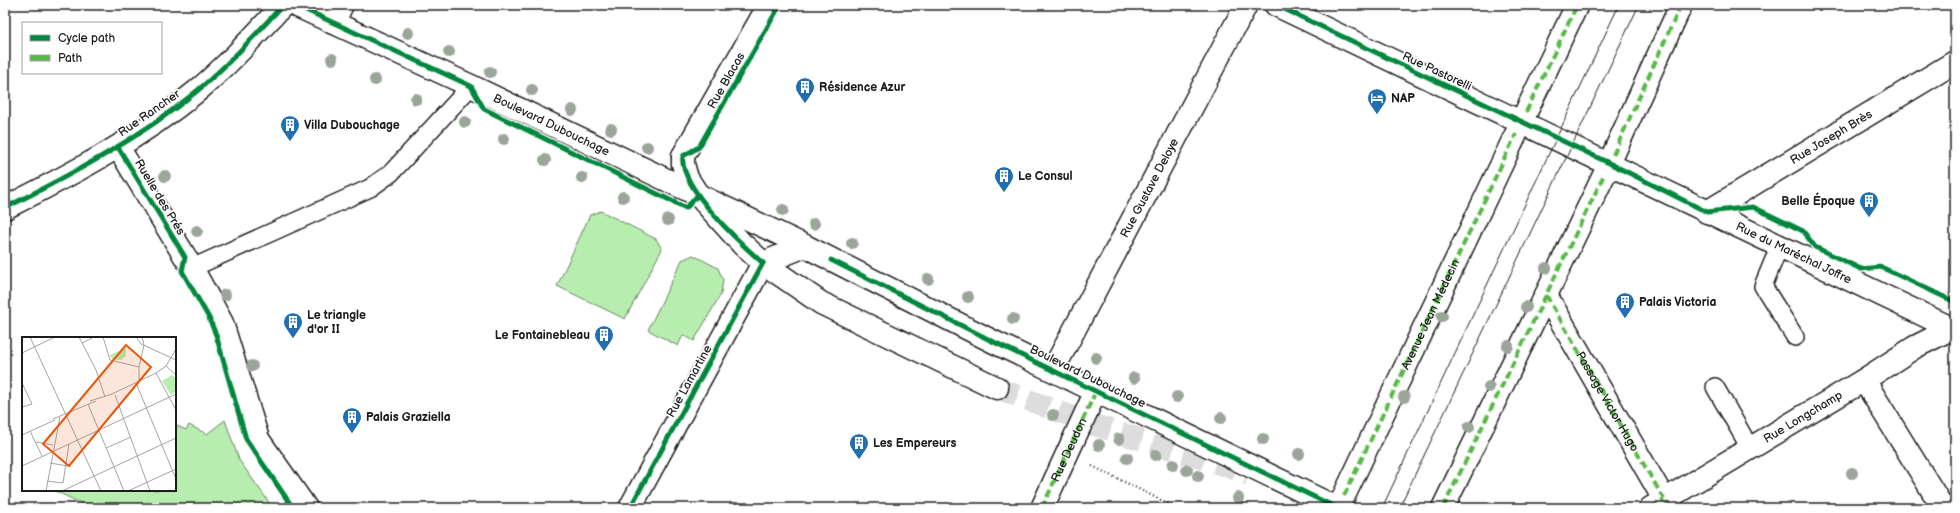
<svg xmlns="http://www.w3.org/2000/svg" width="1960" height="513" viewBox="0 0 1960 513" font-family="'Balsamiq Sans',sans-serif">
<rect width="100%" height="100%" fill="#fff"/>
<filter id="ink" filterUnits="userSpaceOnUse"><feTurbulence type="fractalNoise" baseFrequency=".025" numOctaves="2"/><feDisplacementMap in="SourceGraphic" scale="8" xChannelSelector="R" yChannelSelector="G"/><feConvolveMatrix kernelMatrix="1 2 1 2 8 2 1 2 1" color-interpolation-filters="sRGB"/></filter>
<g filter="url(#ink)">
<!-- green -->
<g fill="#b7edae" stroke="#6a8465">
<path d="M 601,211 L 656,239 L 662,249 L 625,319 L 557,286 L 590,215 Z"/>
<path d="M 693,255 L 718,268 L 723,280 L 721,294 L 694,341 L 683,335 L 678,346 L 648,330 L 682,260 Z"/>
<path d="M 225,420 L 239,460 L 273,508 L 91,508 L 53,490 L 175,490 L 175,425 L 186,430 L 189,425 L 207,434 Z"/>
</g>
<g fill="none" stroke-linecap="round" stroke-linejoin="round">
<!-- secondary-tunnel -->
<path stroke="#ddd" stroke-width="22" stroke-dasharray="22 11" stroke-linecap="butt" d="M 997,388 L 1094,425 L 1226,466 L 1249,475"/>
<!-- service casing -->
<g stroke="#1c1c1c" stroke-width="20">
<g id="service">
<path d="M 1780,245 L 1763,286 L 1795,337"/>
<path d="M 192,268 L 370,188 L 391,173 L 471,86"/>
<path d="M 1715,387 L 1750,448"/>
</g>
</g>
<!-- pedestrian casing -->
<g stroke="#1c1c1c" stroke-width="25">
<g id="pedestrian">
<path d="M 1526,112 L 1577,5"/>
<path d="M 1613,155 L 1681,5"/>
<path d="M 1546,295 L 1669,508"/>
<path id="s1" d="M 1344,496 L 1516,134"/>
<path id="s2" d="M 1042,508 L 1096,391"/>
<path d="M 1443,508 L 1605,173"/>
</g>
</g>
<!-- minor casing -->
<g stroke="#1c1c1c" stroke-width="25">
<g id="minor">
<path d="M 333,23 L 342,5"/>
<path d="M 118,147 L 192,268 L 222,323 L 258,439 L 306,508"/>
<path id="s3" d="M 683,156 L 769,5"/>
<path d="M 698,195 L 805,246 L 992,341 L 1337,508"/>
<path d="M 5,208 C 72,174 139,139 197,91 C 228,65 255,35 283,5"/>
<path id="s4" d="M 1707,212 L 1955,62"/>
<path id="s5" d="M 1053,370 L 1246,5"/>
<path d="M 1864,380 L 1943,508"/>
<path d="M 630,508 L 763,263 L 805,246"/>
<path id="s6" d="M 1651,508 L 1864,380 L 1915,347 L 1955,327"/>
</g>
</g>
<!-- secondary casing -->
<g stroke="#1c1c1c" stroke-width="25">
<g id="secondary">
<path id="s7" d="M 295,5 L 471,86 L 698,195"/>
<path id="s8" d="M 1276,5 L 1955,330"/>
<path d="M 683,156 L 683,164 L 687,178 L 698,195 L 742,244 L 763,263 L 821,303 L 997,388"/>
</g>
</g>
<!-- path -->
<path stroke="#1c1c1c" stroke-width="2.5" stroke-dasharray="1 3" stroke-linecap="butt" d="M 1092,466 L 1177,508"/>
<!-- service -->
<use href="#service" stroke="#fff" stroke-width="17"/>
<!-- pedestrian -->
<use href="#pedestrian" stroke="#fff" stroke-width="22"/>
<!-- minor -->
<use href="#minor" stroke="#fff" stroke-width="22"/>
<!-- secondary -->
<use href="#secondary" stroke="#fff" stroke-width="22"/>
<!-- tram -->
<g stroke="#1c1c1c" stroke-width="1">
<path d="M 1382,508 L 1619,5"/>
<path d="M 1399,508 L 1639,5"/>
</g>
<!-- quiet -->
<g stroke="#58b947" stroke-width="4" stroke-dasharray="8 4" stroke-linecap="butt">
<path d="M 1526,112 L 1577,5"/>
<path d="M 1613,155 L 1681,5"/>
<path id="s9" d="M 1546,295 L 1669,508"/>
<path d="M 1344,496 L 1516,134"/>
<path d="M 1042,508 L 1096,391"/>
<path d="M 1443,508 L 1605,173"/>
<path d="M 1651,508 L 1664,500"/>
</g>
<!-- cycleway casing -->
<g stroke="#fff" stroke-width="8">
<g id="cycleway">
<path d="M 295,5 L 471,86 L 484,109 L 686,208 L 698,195"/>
<path d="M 1276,5 L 1609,163 L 1707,212 L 1753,207 L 1803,231 L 1815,247 L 1861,269 L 1881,267 L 1955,302"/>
<path d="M 118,147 L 185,257 L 182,271 L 209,318 L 216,335 L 246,439 L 293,508"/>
<path d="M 5,208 C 72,174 139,139 197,91 C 228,65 255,35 283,5"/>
<path d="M 831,260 L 992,341 L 1337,508"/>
<path d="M 763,263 C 741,244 678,186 683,156 L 699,147 L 780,5"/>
<path d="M 630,508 L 763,263"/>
</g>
</g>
<!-- cycleway -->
<use href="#cycleway" stroke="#00873e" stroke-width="5"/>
</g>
<!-- trees -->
<g fill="#9ba59a">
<circle cx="408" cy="33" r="6"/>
<circle cx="449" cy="52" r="6"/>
<circle cx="332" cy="59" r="6"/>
<circle cx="490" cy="72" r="6"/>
<circle cx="375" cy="80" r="6"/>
<circle cx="532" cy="90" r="6"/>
<circle cx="416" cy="99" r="6"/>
<circle cx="572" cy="110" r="6"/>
<circle cx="465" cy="122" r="6"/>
<circle cx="611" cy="129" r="6"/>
<circle cx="504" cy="139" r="6"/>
<circle cx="647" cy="147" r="6"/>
<circle cx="545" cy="160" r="6"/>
<circle cx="165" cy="176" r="6"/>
<circle cx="582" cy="178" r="6"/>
<circle cx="623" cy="197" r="6"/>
<circle cx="783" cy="210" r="6"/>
<circle cx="668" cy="220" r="6"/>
<circle cx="814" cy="224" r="6"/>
<circle cx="197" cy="231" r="6"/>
<circle cx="852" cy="243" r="6"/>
<circle cx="1546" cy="268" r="6"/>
<circle cx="928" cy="279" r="6"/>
<circle cx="225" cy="295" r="6"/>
<circle cx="968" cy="297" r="6"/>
<circle cx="1526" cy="307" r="6"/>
<circle cx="1442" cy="316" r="6"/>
<circle cx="1013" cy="319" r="6"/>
<circle cx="1508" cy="346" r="6"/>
<circle cx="1096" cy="358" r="6"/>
<circle cx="252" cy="366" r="6"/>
<circle cx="1134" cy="378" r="6"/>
<circle cx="1489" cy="387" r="6"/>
<circle cx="1177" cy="397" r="6"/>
<circle cx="1404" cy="397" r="6"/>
<circle cx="1053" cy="415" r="6"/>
<circle cx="1221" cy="418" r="6"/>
<circle cx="1469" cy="427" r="6"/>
<circle cx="1119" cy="439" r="6"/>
<circle cx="1263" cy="439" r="6"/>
<circle cx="1099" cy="445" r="6"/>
<circle cx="1299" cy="454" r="6"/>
<circle cx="1156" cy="455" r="6"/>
<circle cx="1127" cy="458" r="6"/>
<circle cx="1173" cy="465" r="6"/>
<circle cx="1187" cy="470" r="6"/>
<circle cx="1852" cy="473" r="6"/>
<circle cx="1198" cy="476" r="6"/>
<circle cx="1238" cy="498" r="6"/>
</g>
</g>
<!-- icons -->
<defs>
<g id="building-pin" transform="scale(1)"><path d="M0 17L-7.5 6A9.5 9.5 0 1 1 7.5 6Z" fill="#1f6fb2" stroke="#fff"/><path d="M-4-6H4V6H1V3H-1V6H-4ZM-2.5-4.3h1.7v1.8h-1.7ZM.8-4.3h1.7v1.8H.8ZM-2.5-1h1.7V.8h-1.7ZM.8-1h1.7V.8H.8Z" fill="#fff"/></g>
<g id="hotel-pin" transform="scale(1)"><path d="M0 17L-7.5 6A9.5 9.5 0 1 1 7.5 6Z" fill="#1f6fb2" stroke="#fff"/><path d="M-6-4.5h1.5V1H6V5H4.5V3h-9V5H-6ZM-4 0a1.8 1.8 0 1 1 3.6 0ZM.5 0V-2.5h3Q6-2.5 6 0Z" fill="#fff"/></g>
</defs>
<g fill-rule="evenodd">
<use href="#building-pin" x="805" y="87"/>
<use href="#hotel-pin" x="1377" y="98"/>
<use href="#building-pin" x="290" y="125"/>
<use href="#building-pin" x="1004" y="176"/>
<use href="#building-pin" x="1869" y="201"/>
<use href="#building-pin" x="1625" y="302"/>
<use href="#building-pin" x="293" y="322"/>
<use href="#building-pin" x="604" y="335"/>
<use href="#building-pin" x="352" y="417"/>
<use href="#building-pin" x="859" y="443"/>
</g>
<g text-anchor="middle" stroke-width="3.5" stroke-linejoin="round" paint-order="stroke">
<!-- street labels -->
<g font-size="12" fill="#1c1c1c" stroke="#fff">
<text transform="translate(1437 71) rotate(25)" y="4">Rue Pastorelli</text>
<text dy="4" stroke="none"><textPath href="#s3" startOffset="87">Rue Blacas</textPath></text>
<text transform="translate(149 113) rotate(-35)" y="4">Rue Rancher</text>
<text dy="4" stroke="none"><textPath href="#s7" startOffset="283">Boulevard Dubouchage</textPath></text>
<text dy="4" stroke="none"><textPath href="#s4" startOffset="145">Rue Joseph Brès</textPath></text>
<text dy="4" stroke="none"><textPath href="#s5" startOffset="206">Rue Gustave Deloye</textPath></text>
<text transform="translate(160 197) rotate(59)" y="4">Ruelle des Prés</text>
<text dy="4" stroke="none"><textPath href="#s8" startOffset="574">Rue du Maréchal Joffre</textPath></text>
<text dy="4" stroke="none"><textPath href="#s1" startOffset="201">Avenue Jean Médecin</textPath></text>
<text transform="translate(1088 376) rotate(26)" y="4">Boulevard Dubouchage</text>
<text transform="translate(689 381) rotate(-61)" y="4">Rue Lamartine</text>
<text dy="4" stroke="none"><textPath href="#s9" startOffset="123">Passage Victor Hugo</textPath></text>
<text dy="4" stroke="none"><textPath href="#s6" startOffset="177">Rue Longchamp</textPath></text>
<text dy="4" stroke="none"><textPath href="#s2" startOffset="64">Rue Deudon</textPath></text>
</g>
<!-- poi labels -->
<g font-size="12" font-weight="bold" fill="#1c1c1c" stroke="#fff" text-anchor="start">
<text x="819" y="91">Résidence Azur</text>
<text x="1391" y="102">NAP</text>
<text x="304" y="129">Villa Dubouchage</text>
<text x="1018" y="180">Le Consul</text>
<text x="1855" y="205" text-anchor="end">Belle Époque</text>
<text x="1639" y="306">Palais Victoria</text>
<text x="307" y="319">Le triangle<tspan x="307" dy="14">d'or II</tspan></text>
<text x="590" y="339" text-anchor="end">Le Fontainebleau</text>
<text x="366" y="421">Palais Graziella</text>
<text x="873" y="447">Les Empereurs</text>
</g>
</g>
<!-- overview -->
<g transform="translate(22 337)">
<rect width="154" height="154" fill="#fff"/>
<path d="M 104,11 L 104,19 L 99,23 L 90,22 L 88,18 ZM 150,38 L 154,41 L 154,54 L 149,58 L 140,44 Z" fill="#b7edae"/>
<path fill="none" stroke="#a4a4a4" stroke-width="1" d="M 8,0 L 79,154M 57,0 L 74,33 L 83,60M 81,0 L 88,23 L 117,30M 114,0 L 119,7 L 154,23M 60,6 L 72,0M 0,16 L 33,0M 144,29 L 154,38M 134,36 L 154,73M 117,44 L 117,30 L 122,8 L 120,0M 0,46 L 10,67 L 0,70M 114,46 L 154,142M 93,58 L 128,154M 68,64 L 90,57 L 134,36 L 144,29 L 154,12M 66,67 L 102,154M 31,82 L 74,64M 8,94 L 20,119M 0,98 L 33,83M 14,105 L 31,108M 84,111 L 109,100M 28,126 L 46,129M 0,129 L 154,57M 25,144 L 41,146 L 47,107M 24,154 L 38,80M 40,154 L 154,101M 106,154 L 154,132"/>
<path fill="#e8590c" fill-opacity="0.15" stroke="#e8590c" stroke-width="2" d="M 104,8 L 129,30 L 47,129 L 21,107 Z"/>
<rect width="154" height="154" fill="none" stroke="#1c1c1c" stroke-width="2"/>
</g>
<!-- margin -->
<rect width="1960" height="513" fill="none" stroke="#fff" stroke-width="20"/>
<rect x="10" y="10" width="1940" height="493" fill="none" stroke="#1c1c1c" stroke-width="1.5" filter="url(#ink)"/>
<!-- legend -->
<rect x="22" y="22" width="140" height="52" fill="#ffffff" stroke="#a4a4a4"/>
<rect x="30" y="35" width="20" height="6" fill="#00873e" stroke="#a4a4a4"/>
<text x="58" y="42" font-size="12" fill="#1c1c1c">Cycle path</text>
<rect x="30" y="55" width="20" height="6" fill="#58b947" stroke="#a4a4a4"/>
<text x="58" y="62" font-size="12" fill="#1c1c1c">Path</text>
</svg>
